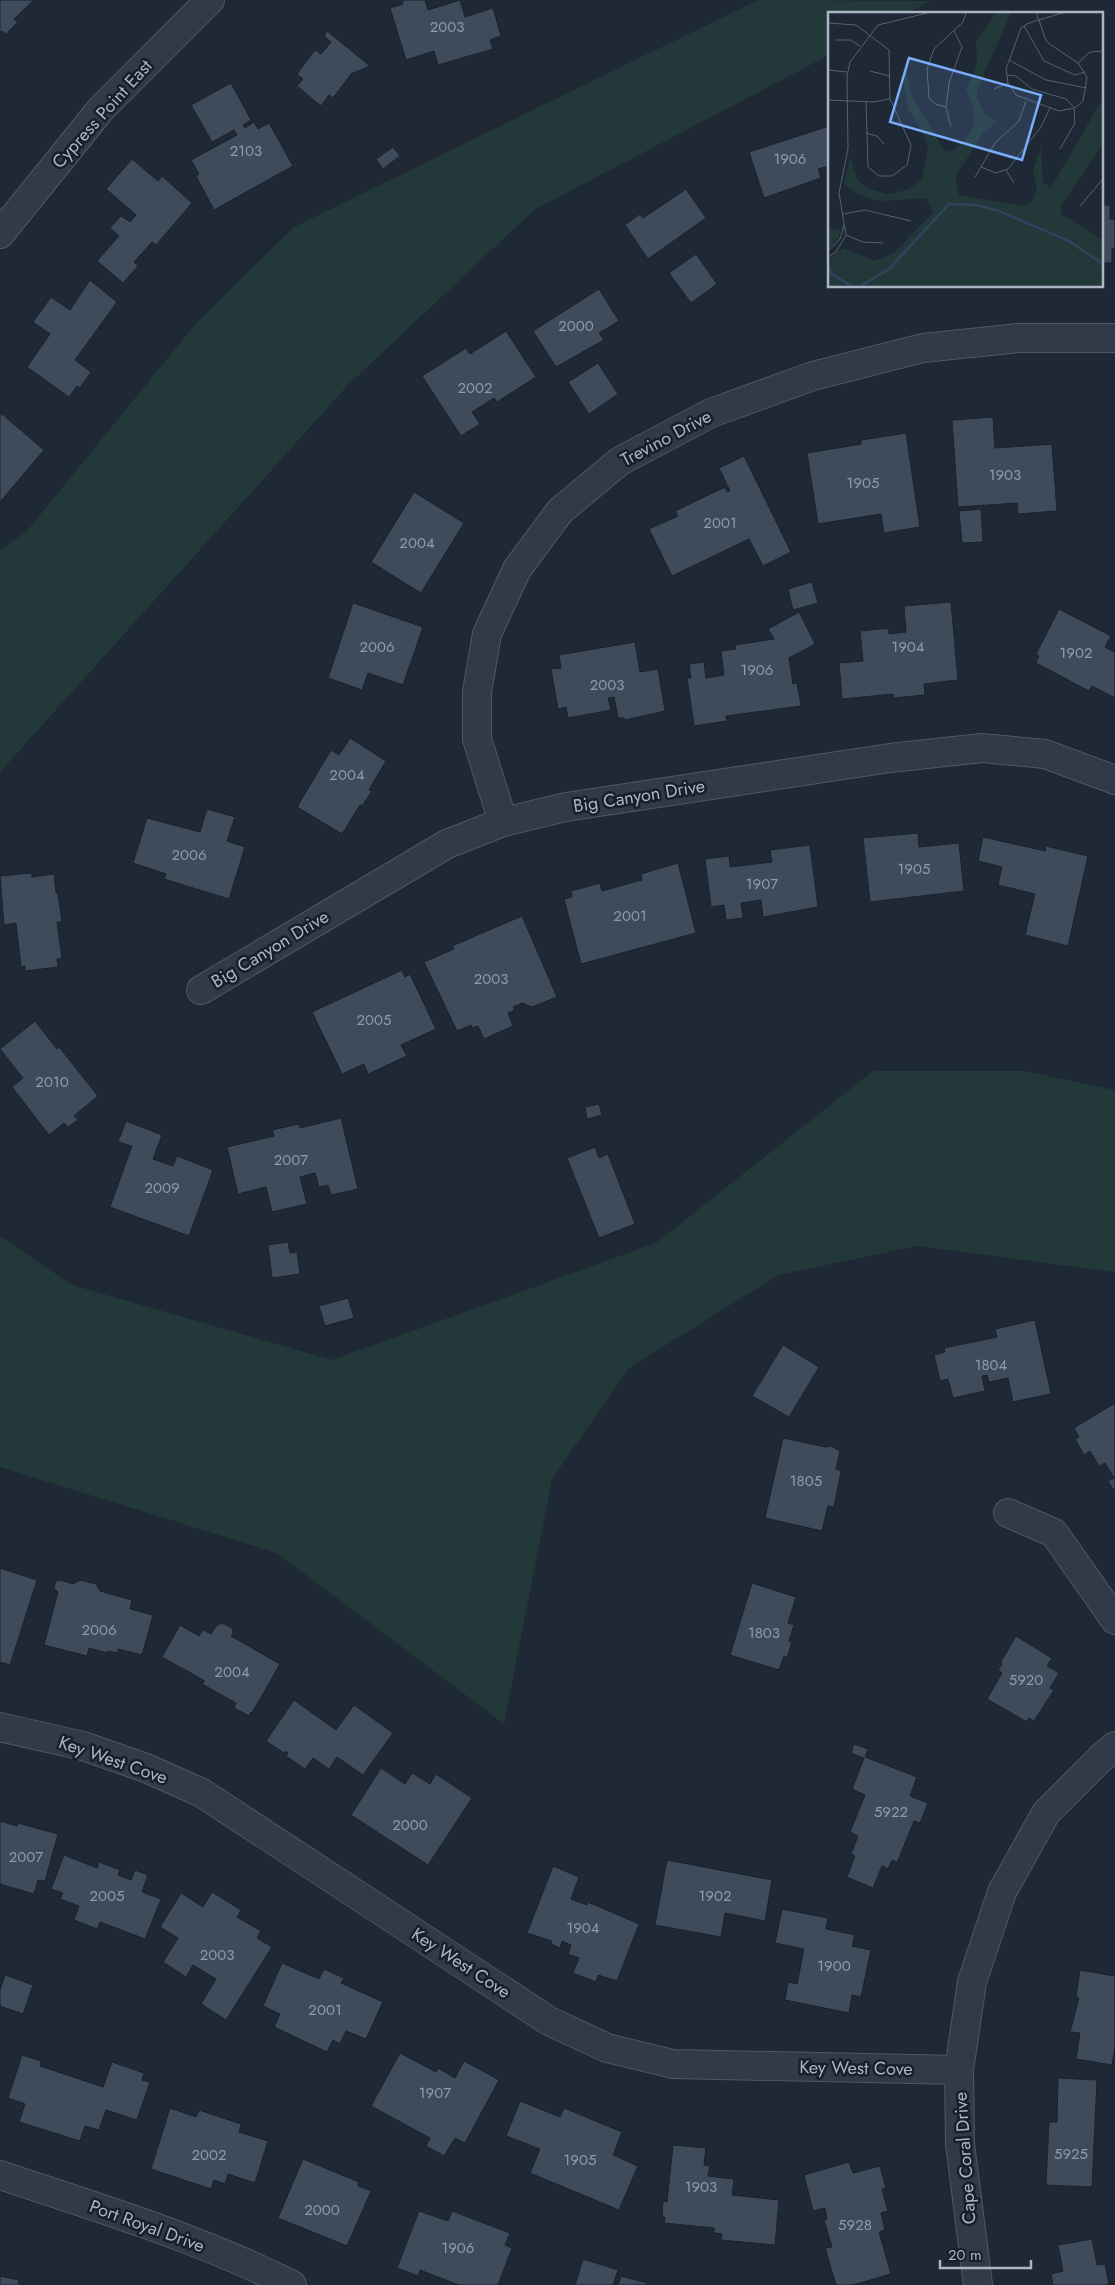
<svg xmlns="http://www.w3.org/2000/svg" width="1115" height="2285" viewBox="0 0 1115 2285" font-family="Jost,sans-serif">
<rect width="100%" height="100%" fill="#1e2935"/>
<!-- green -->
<g fill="#233839">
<path d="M 758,0 L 931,1 L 906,14 L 829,14 L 829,55 L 534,210 L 348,385 L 0,772 L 0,550 L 27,531 L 197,322 L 294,227 Z"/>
<path d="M 873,1071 L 1025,1071 L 1115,1090 L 1115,1272 L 917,1246 L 778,1275 L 629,1368 L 552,1479 L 504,1724 L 277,1553 L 0,1467 L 0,1236 L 72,1285 L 332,1360 L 656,1243 Z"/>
</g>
<!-- building -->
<g fill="#3f4b5b" stroke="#19222c">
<path d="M 0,0 L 34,0 L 14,19 L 18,22 L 6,34 L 2,31 L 0,33 Z"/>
<path d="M 425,0 L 428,10 L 460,0 L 465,17 L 493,8 L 501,36 L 490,40 L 493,49 L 438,65 L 434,51 L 406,60 L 390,8 L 403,4 L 402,1 L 405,0 Z"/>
<path d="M 327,31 L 370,66 L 351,74 L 333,98 L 329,95 L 321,106 L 297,86 L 303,79 L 297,74 L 315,50 L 321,54 L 331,42 L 324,36 Z"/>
<path d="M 231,83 L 251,120 L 243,125 L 245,128 L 254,122 L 258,129 L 269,123 L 293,166 L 214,210 L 196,176 L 199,174 L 191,160 L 237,135 L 234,130 L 212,142 L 191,105 Z"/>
<path d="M 829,126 L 829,166 L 818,169 L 821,178 L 764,198 L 749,152 Z"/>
<path d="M 393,147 L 400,156 L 383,169 L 376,159 Z"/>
<path d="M 132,159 L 158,181 L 162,176 L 192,203 L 156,245 L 152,242 L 134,262 L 138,266 L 123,283 L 97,261 L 119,236 L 110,228 L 121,216 L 130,222 L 136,215 L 106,189 Z"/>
<path d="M 686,189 L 706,218 L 648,259 L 625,225 L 640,214 L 643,218 Z"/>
<path d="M 1101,205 L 1110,205 L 1110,219 L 1115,219 L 1115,249 L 1112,249 L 1112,263 L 1101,263 Z"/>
<path d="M 696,254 L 717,284 L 691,303 L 669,273 Z"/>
<path d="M 90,280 L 117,302 L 75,360 L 91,372 L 80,388 L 77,386 L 69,397 L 27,367 L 50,334 L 33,322 L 51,297 L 70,310 Z"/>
<path d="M 599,289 L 619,321 L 599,333 L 604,340 L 556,367 L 533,331 Z"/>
<path d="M 506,331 L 536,377 L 497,402 L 494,398 L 472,412 L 480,424 L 461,436 L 422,376 L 466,348 L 470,354 Z"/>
<path d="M 598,363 L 618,394 L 589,414 L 568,382 Z"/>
<path d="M 2,414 L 44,450 L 0,502 L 0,416 Z"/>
<path d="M 993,417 L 995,448 L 1052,444 L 1057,511 L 1018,514 L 1017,503 L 958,507 L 952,420 Z"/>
<path d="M 906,433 L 920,527 L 884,533 L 881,514 L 818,524 L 807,453 L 861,444 L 861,440 Z"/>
<path d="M 744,456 L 791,552 L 763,566 L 749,539 L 672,576 L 649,529 L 678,516 L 675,511 L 725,487 L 727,492 L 730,491 L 719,468 Z"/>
<path d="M 414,492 L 464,523 L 421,593 L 371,562 Z"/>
<path d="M 981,509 L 983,542 L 962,543 L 959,511 Z"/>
<path d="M 812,582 L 818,603 L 793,610 L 788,589 Z"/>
<path d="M 951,602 L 958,680 L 924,684 L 925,695 L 894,698 L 893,694 L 842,699 L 839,663 L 863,661 L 860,631 L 889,628 L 889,634 L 906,632 L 904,606 Z"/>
<path d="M 353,603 L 423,627 L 403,685 L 368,673 L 362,690 L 328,678 Z"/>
<path d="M 1059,609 L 1111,636 L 1105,647 L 1115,652 L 1115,698 L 1092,686 L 1089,691 L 1036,663 L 1039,656 L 1036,654 Z"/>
<path d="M 799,612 L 815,644 L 789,658 L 793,684 L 797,683 L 801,706 L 726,716 L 727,721 L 694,726 L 687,678 L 691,678 L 689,664 L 704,662 L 706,678 L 724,675 L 721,651 L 736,649 L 735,645 L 774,639 L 768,629 Z"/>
<path d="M 635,642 L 640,672 L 658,669 L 665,711 L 625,720 L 624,718 L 618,718 L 614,697 L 608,698 L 611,710 L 568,718 L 566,707 L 558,709 L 551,669 L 561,668 L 559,655 Z"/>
<path d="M 350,738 L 386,761 L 369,790 L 372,791 L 362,806 L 360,805 L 342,834 L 297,807 L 331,750 L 339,755 Z"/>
<path d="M 207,809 L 235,817 L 227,841 L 245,847 L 229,899 L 164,879 L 166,874 L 133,863 L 147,818 L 200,832 Z"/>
<path d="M 918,833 L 919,847 L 959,843 L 964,891 L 870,902 L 863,838 Z"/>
<path d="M 983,837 L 1045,851 L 1046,846 L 1088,856 L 1068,946 L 1025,935 L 1035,894 L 998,885 L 1002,867 L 978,861 Z"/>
<path d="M 810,845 L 818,907 L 763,917 L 761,900 L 741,903 L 743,918 L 726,920 L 724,905 L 711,907 L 705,859 L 729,856 L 730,867 L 772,862 L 770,850 Z"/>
<path d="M 678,863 L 696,933 L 581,964 L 564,899 L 572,897 L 571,891 L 600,883 L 602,891 L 642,880 L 641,874 Z"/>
<path d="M 32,873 L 32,877 L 54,874 L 56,893 L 58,893 L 62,922 L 57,922 L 62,958 L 57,959 L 58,967 L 25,971 L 25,966 L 21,967 L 16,923 L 4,925 L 0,876 Z"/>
<path d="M 522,916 L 557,997 L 532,1007 L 522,1003 L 513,1007 L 515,1010 L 508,1013 L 513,1026 L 484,1039 L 478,1026 L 472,1028 L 471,1025 L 457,1031 L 424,962 L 454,949 L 452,946 Z"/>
<path d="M 402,970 L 405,977 L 410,974 L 436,1029 L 401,1045 L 407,1056 L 368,1074 L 364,1064 L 342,1074 L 312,1012 Z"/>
<path d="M 35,1021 L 57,1049 L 59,1047 L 98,1096 L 74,1116 L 78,1120 L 68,1127 L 64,1123 L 49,1135 L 12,1087 L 23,1078 L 0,1049 Z"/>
<path d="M 599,1104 L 602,1115 L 587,1119 L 585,1107 Z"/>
<path d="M 341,1118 L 358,1189 L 331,1195 L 328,1185 L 319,1187 L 315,1173 L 300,1177 L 307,1204 L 272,1212 L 266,1187 L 238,1194 L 227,1147 L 274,1136 L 272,1130 L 299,1124 L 300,1128 Z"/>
<path d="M 126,1121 L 162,1135 L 153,1159 L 173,1166 L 177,1156 L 213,1170 L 189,1236 L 110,1207 L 132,1146 L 118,1142 Z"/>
<path d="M 595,1147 L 599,1158 L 608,1154 L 635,1224 L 599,1238 L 567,1158 Z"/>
<path d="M 288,1242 L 290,1253 L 297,1252 L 300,1274 L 272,1278 L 268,1245 Z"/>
<path d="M 348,1298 L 354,1318 L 325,1326 L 319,1306 Z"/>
<path d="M 1035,1320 L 1051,1394 L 1013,1402 L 1008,1378 L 989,1382 L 987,1375 L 982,1376 L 985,1391 L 953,1398 L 948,1379 L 940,1381 L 934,1355 L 945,1352 L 944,1348 L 997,1337 L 995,1329 Z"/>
<path d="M 783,1345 L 819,1367 L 789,1417 L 752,1396 Z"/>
<path d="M 1115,1403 L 1115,1492 L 1108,1481 L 1114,1478 L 1105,1463 L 1099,1466 L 1090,1451 L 1084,1455 L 1075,1439 L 1079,1437 L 1074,1428 Z"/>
<path d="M 783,1438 L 826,1447 L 831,1446 L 840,1451 L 836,1469 L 841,1471 L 834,1507 L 828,1506 L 822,1531 L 765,1518 Z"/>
<path d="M 0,1568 L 37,1580 L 10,1665 L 0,1662 Z"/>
<path d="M 61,1580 L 73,1584 L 80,1580 L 96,1584 L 100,1591 L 132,1600 L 130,1609 L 153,1615 L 142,1655 L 118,1649 L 117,1653 L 108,1651 L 107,1653 L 89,1648 L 87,1656 L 44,1645 L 58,1592 L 54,1588 L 56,1581 Z"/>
<path d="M 752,1583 L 796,1597 L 788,1623 L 794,1625 L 789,1641 L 792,1642 L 787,1658 L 784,1656 L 779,1670 L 730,1655 Z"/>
<path d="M 222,1623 L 232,1628 L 233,1634 L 231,1636 L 280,1664 L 252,1713 L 251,1712 L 249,1716 L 234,1708 L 236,1703 L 202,1684 L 205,1681 L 162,1657 L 180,1625 L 199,1636 L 203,1630 L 211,1634 L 216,1626 Z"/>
<path d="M 1016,1636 L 1052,1658 L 1047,1666 L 1059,1673 L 1050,1688 L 1054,1690 L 1034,1721 L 1029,1718 L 1027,1722 L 987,1699 L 1002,1673 L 998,1670 L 1002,1664 L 1000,1663 Z"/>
<path d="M 294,1700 L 336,1730 L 354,1705 L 393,1733 L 363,1775 L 337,1757 L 329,1769 L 313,1758 L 305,1769 L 286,1756 L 288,1753 L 286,1751 L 284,1753 L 266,1741 Z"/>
<path d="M 854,1744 L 868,1749 L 865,1757 L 917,1777 L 910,1796 L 928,1803 L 920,1823 L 914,1821 L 899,1858 L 897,1862 L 892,1860 L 888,1869 L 882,1866 L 873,1888 L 847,1877 L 855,1856 L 851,1854 L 858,1836 L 850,1832 L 865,1795 L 852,1789 L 864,1758 L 851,1753 Z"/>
<path d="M 381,1768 L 405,1784 L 412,1773 L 430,1784 L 436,1774 L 472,1798 L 428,1865 L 351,1815 Z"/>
<path d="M 0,1821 L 17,1826 L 18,1823 L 58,1834 L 45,1881 L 38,1880 L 34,1894 L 0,1884 Z"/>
<path d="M 64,1855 L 97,1868 L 99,1862 L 120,1870 L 118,1875 L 131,1880 L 135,1870 L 148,1875 L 142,1892 L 161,1899 L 145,1939 L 100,1922 L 97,1929 L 74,1920 L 79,1906 L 60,1899 L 63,1893 L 51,1889 Z"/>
<path d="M 667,1860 L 772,1880 L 765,1921 L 725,1913 L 721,1937 L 655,1925 Z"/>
<path d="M 553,1866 L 579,1877 L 571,1899 L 587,1905 L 588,1902 L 639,1924 L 617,1981 L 598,1975 L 596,1982 L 573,1973 L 579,1958 L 568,1954 L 571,1945 L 562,1941 L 560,1948 L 551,1944 L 552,1941 L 527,1933 Z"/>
<path d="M 212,1892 L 241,1910 L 237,1917 L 261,1931 L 257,1938 L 272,1947 L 226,2020 L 201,2004 L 216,1979 L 193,1965 L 186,1977 L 163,1962 L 178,1938 L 160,1927 L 181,1893 L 203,1907 Z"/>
<path d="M 782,1909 L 828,1918 L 826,1929 L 855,1935 L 852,1946 L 871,1950 L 861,1997 L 852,1995 L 849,2013 L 785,2000 L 788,1982 L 797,1984 L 804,1949 L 775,1943 Z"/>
<path d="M 282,1963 L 319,1979 L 324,1969 L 344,1978 L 341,1983 L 383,2002 L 366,2039 L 346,2031 L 340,2044 L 333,2040 L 327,2052 L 274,2027 L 280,2014 L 263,2006 Z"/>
<path d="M 1080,1970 L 1115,1976 L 1115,2047 L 1112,2065 L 1076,2059 L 1080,2033 L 1070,2032 L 1079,1998 L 1076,1997 Z"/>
<path d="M 5,1975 L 33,1985 L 23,2014 L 0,2006 L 0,1990 Z"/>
<path d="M 400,2053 L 436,2072 L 438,2068 L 455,2078 L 464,2061 L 499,2080 L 465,2143 L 455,2138 L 444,2156 L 426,2146 L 430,2138 L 371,2106 Z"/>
<path d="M 22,2055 L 41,2061 L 40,2066 L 103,2087 L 112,2062 L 144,2073 L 142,2080 L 150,2082 L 137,2120 L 106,2110 L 99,2130 L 85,2126 L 80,2141 L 19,2122 L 25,2104 L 8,2098 Z"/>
<path d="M 1058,2078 L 1097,2080 L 1092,2187 L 1046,2185 L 1049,2122 L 1057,2122 Z"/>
<path d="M 520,2101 L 560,2117 L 564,2108 L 622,2132 L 613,2155 L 638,2166 L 619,2210 L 530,2173 L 540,2149 L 506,2136 Z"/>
<path d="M 170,2108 L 196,2117 L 199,2110 L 241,2124 L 239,2132 L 268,2141 L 255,2183 L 228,2174 L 225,2184 L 214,2180 L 211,2189 L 151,2169 Z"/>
<path d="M 673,2145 L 706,2148 L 704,2165 L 710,2166 L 708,2176 L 734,2179 L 732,2195 L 779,2200 L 775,2245 L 721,2240 L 722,2234 L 714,2233 L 714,2228 L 664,2223 L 665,2217 L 662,2217 L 663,2201 L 667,2202 Z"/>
<path d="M 303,2159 L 359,2182 L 358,2186 L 371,2191 L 347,2246 L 278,2218 Z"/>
<path d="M 849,2162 L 853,2173 L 880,2166 L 886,2188 L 882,2189 L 888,2211 L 881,2213 L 885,2230 L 879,2232 L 891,2274 L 853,2285 L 836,2285 L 825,2248 L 832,2247 L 824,2220 L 827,2219 L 825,2208 L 813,2211 L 804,2175 Z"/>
<path d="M 419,2211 L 448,2221 L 452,2211 L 510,2233 L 505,2245 L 512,2248 L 498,2285 L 459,2285 L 420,2270 L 418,2276 L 397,2268 Z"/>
<path d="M 1092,2239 L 1097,2265 L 1105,2264 L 1109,2285 L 1053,2285 L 1051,2274 L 1063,2271 L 1058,2245 Z"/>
<path d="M 583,2259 L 618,2270 L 613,2285 L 575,2285 Z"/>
<path d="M 0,2276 L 19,2280 L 18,2283 L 26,2285 L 0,2285 Z"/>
<path d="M 621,2276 L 647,2283 L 647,2285 L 618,2285 Z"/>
</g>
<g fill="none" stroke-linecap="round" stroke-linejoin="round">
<!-- minor casing -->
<g stroke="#4f5864" stroke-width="30">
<g id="minor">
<path d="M 0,234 L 101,109 L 210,0"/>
<path d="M 503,822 L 477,739 L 477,692 L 487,634 L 517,569 L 560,511 L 620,461 L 711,413 L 813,376 L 923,348 L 1019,338 L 1115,338"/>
<path d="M 201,990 L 447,844 L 503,822 L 566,807 L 890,758 L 982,748 L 1045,754 L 1115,780"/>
<path d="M 1008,1513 L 1054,1533 L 1115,1620"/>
<path d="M 0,1727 L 83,1746 L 146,1768 L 202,1793 L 549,2021 L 607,2048 L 673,2064 L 959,2070"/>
<path d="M 0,2175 C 98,2208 199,2238 292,2285"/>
<path d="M 978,2285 L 960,2144 L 959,2070 L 972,1982 L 1002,1892 L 1046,1813 L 1101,1758 L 1115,1746"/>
</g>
</g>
<!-- minor -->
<use href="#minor" stroke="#313a46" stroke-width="28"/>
</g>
<g text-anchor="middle" stroke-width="5" stroke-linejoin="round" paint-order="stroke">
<!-- number labels -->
<g font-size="15" fill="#909aaa">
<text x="447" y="32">2003</text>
<text x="246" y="156">2103</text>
<text x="790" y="164">1906</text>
<text x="576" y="331">2000</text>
<text x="475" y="393">2002</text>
<text x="1005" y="480">1903</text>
<text x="863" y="488">1905</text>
<text x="720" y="528">2001</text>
<text x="417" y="548">2004</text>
<text x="377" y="652">2006</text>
<text x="908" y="652">1904</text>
<text x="1076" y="658">1902</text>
<text x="757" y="675">1906</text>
<text x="607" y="690">2003</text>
<text x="347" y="780">2004</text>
<text x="189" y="860">2006</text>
<text x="914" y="874">1905</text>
<text x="762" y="889">1907</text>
<text x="630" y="921">2001</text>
<text x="491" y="984">2003</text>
<text x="374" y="1025">2005</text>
<text x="52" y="1087">2010</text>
<text x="291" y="1165">2007</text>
<text x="162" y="1193">2009</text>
<text x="991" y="1370">1804</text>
<text x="806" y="1486">1805</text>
<text x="99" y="1635">2006</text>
<text x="764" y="1638">1803</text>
<text x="232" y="1677">2004</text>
<text x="1026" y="1685">5920</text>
<text x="891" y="1817">5922</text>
<text x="410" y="1830">2000</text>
<text x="26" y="1862">2007</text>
<text x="107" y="1901">2005</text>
<text x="715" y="1901">1902</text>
<text x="583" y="1933">1904</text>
<text x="217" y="1960">2003</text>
<text x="834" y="1971">1900</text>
<text x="325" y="2015">2001</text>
<text x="435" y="2098">1907</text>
<text x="1071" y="2159">5925</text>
<text x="209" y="2160">2002</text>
<text x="580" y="2165">1905</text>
<text x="701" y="2192">1903</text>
<text x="322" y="2215">2000</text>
<text x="855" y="2230">5928</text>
<text x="458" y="2253">1906</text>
</g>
<!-- street labels -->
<g font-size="18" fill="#abb5c4" stroke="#17202a">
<text transform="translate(102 114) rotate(-48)" y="6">Cypress Point East</text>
<text transform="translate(666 438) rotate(-28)" y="6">Trevino Drive</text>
<text transform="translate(639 796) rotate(-9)" y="6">Big Canyon Drive</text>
<text transform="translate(270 949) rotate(-31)" y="6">Big Canyon Drive</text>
<text transform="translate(113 1760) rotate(19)" y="6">Key West Cove</text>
<text transform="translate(461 1963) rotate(33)" y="6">Key West Cove</text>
<text transform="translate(856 2068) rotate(1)" y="6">Key West Cove</text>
<text transform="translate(965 2158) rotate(-94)" y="6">Cape Coral Drive</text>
<text transform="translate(147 2226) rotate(20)" y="6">Port Royal Drive</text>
</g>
</g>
<!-- overview -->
<g transform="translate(828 12)">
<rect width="275" height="275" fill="#1e2935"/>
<path d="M 168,1 L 183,1 L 149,78 L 149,86 L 157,103 L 170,109 L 156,120 L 127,165 L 131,183 L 195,194 L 205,188 L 209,175 L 205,158 L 213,135 L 215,170 L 223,176 L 275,86 L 275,132 L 233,194 L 233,202 L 275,228 L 275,274 L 0,274 L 0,248 L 15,236 L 46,249 L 65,242 L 105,200 L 98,186 L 51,189 L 29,182 L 16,172 L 22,144 L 29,167 L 39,176 L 59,182 L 79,178 L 94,167 L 100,135 L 93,117 L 80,97 L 75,66 L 78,56 L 83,83 L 116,138 L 122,140 L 138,127 L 146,113 L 145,93 L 138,77 L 149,53 L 148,30 ZM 0,217 L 12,217 L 11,226 L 0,238 Z" fill="#233839"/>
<path fill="none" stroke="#30445d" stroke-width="2.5" d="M 0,255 L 4,262 L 23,274M 33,274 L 61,257 L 121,192 L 149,193 L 171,199 L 241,229 L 275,252"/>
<path fill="none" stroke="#56616e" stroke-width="1" d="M 209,1 L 209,4 L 211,8 L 217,26 L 220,31 L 250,51 L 259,65 L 255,89 L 247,96 L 231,99 L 188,83 L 180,71 L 178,57 L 193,16 L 199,12 L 210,8 L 211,8 L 234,1 L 236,1M 0,11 L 28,13 L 61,38 L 62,87 L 83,133 L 79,153 L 64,164 L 51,164 L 40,155 L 38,89M 196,14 L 216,49 L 247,63 L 257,60M 7,28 L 22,28 L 32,34M 181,48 L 218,68 L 259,76M 250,51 L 262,40 L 275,39M 0,58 L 19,60M 42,59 L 62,64M 179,63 L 188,64 L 204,77 L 238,87 L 247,96M 166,77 L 180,71M 0,88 L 45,90 L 62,87M 118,95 L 107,92 L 101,86 L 99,57 L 106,37 L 135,10 L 138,1M 123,115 L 118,95 L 121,71 L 134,35 L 126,19M 38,121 L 49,124 L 56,132M 232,137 L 247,111 L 246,97M 153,155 L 168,161 L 180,157 L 213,115 L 222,96M 178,158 L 186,171M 147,165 L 167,131 L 191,109 L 198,89M 252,194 L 275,167M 15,202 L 37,198 L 83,209M 18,223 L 35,230 L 55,231M 0,239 L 12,227 L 16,213M 0,245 L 8,240 L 18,223 L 11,181 L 20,137 L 19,64 L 22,50 L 50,13 L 99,1"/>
<path fill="#79aefb" fill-opacity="0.15" stroke="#79aefb" stroke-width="2.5" d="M 81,46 L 213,83 L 194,148 L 62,110 Z"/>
<rect width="275" height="275" fill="none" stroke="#abb5c4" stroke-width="2.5"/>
</g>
<!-- scale -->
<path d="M940 2260v8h91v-8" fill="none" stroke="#abb5c4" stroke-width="2.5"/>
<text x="948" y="2260" font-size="15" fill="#abb5c4" stroke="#17202a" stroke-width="4" paint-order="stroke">20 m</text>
</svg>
